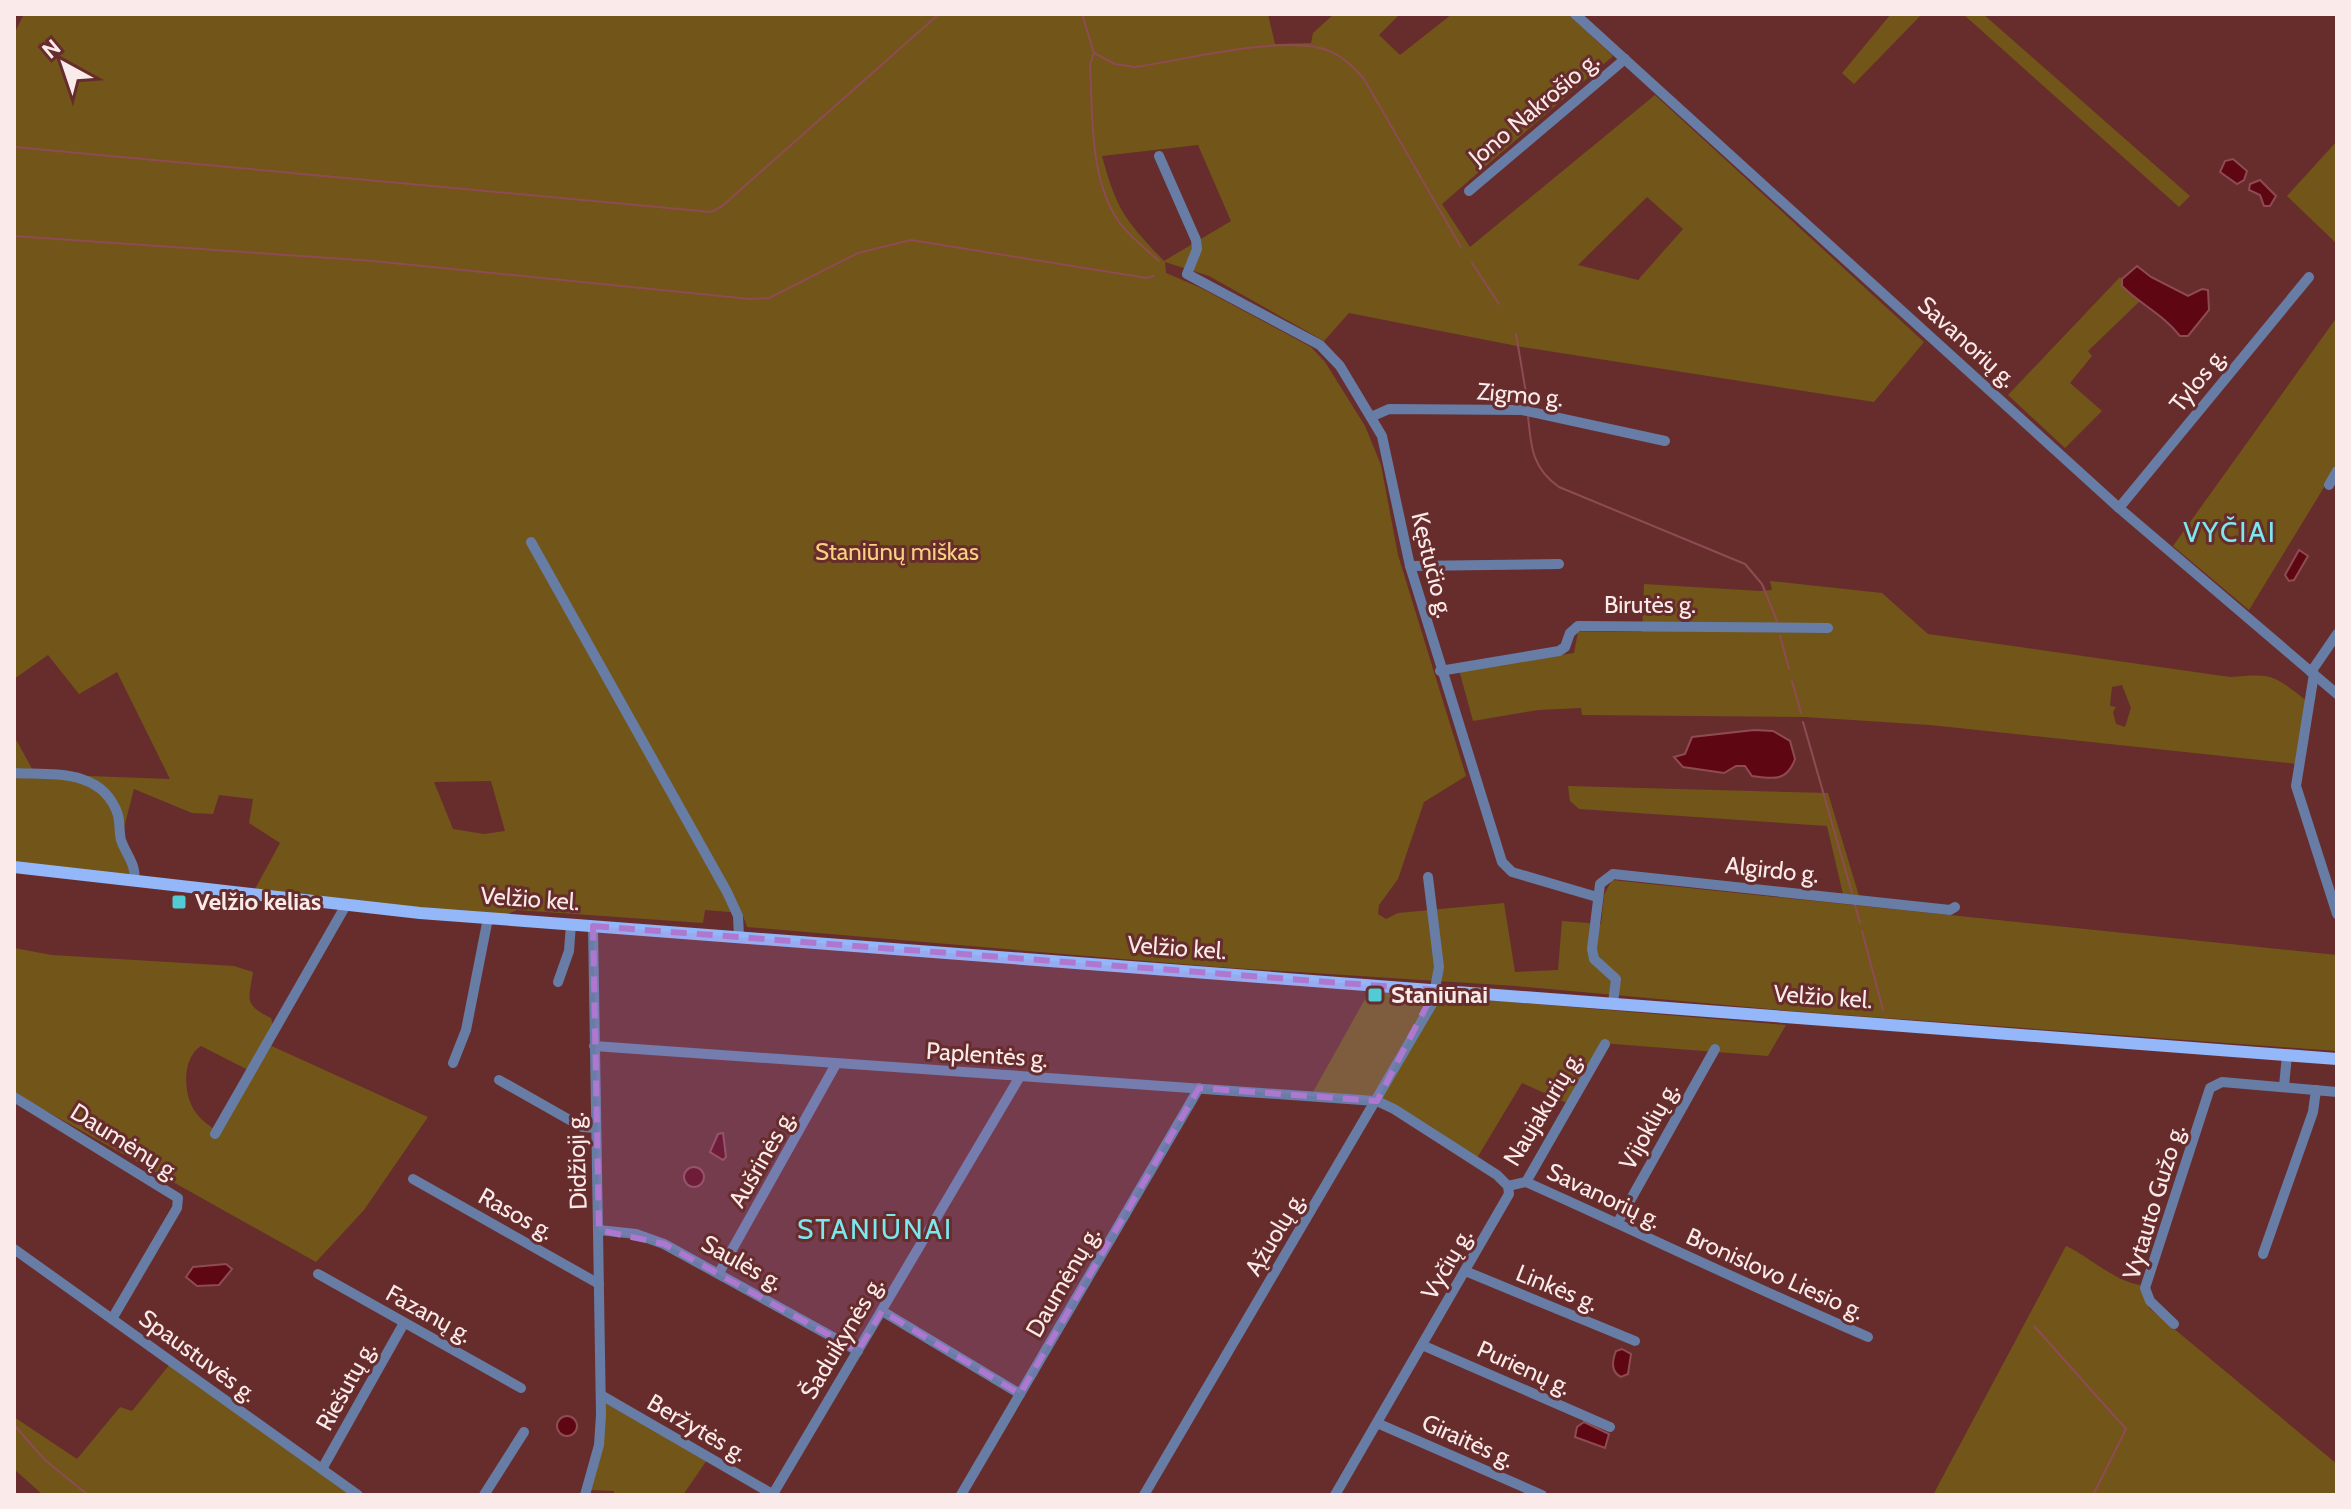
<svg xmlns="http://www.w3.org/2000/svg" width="2351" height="1509" viewBox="0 0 2351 1509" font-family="Cabin,sans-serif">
<rect width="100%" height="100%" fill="#672d2d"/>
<!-- green -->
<g fill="#725519" fill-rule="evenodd">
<path d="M 24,14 L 1268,14 L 1275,44 L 1311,43 L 1313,33 L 1334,14 L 1400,14 L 1379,35 L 1400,55 L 1452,14 L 1568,14 L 1613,56 L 1442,204 L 1470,247 L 1655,95 L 1924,342 L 1874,402 L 1522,347 L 1349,313 L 1324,341 L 1209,276 L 1165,262 L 1166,273 L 1201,288 L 1311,347 L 1325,362 L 1365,426 L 1381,465 L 1398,555 L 1466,776 L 1424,802 L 1398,879 L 1379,905 L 1378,914 L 1386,919 L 1398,913 L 1504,903 L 1515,972 L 1558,970 L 1562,921 L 1601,924 L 1604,895 L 1612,880 L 2337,955 L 2337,1051 L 1790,1011 L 1516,986 L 1217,967 L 747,927 L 742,913 L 705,910 L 703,923 L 517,910 L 497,919 L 255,889 L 280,843 L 249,823 L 253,799 L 219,795 L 213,814 L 192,813 L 134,789 L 120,843 L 132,865 L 129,876 L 14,867 L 14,736 L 35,774 L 170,779 L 117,672 L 79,694 L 48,655 L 14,679 L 14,34 ZM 1198,145 L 1231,221 L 1164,261 C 1125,220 1117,211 1102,156 ZM 1647,197 L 1683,229 L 1638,280 L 1578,265 ZM 491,781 L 505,831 L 484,834 L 453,829 L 434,782 Z"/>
<path d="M 1891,14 L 1922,14 L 1854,84 L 1842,73 Z"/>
<path d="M 1963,14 L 1983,14 L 2190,196 L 2179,207 Z"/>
<path d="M 2337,141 L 2337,244 L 2287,196 Z"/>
<path d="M 2120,277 L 2140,301 L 2088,351 L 2092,356 L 2070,383 L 2102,411 L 2065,448 L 2008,395 Z"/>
<path d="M 2337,317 L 2337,466 L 2249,610 L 2173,546 Z"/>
<path d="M 1770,581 L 1882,593 L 1928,634 L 2230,677 C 2274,673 2273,675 2307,701 L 2297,764 L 1930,725 L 1805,717 L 1582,715 L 1581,708 L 1538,710 L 1473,721 L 1459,670 L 1574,653 L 1578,632 L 1642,632 L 1644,584 L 1760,591 L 1772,590 ZM 2122,685 L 2131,708 L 2125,727 L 2116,724 L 2113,712 L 2116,707 L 2110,706 L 2112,687 Z"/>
<path d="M 1568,786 L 1828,793 L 1859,896 L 1843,894 L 1827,826 L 1579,809 L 1570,801 Z"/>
<path d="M 14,948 L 52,955 L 234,966 L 253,972 C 249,1000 243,1004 271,1018 L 273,1026 L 265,1043 L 428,1117 L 364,1210 L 316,1262 L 14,1093 ZM 201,1046 L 254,1073 L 218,1132 C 210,1126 200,1120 194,1110 C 183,1092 182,1058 201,1046 Z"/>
<path d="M 1370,990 L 1786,1025 L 1768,1056 L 1601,1043 L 1567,1103 L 1522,1083 L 1477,1158 L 1375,1096 L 1313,1092 Z"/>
<path d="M 2066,1246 C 2090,1257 2114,1281 2140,1285 L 2149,1308 L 2337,1464 L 2337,1495 L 1933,1495 Z"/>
<path d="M 170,1364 L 352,1495 L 43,1495 L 14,1469 L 14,1417 L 77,1459 L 120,1407 L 132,1411 Z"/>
<path d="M 605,1403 L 707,1460 L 683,1495 L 614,1495 L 614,1491 L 589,1490 Z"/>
</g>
<!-- water -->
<g fill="#5f0613" stroke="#8e4b54" stroke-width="2">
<path d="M 2233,159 L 2247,171 L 2244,180 L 2237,184 L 2220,172 L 2225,161 Z"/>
<path d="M 2260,180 L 2276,196 L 2270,206 L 2264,206 L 2260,195 L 2249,190 L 2250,184 Z"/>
<path d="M 2137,266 L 2151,277 L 2188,296 L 2202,289 L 2208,290 L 2209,310 L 2188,336 L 2180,336 C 2163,314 2141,305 2122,286 L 2122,279 Z"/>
<path d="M 2299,550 L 2308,556 L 2294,580 L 2289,581 L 2285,575 Z"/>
<path d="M 1754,730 L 1773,731 L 1790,741 L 1795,759 C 1787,782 1773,779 1752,776 L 1745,766 L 1736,766 L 1724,773 L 1683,767 L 1674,757 L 1685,754 L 1692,737 Z"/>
<path d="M 718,1134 L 723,1133 L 726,1157 L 723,1160 L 710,1152 Z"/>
<circle cx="694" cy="1177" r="10"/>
<path d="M 226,1264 L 232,1269 L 219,1285 L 197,1286 L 186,1277 L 193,1267 Z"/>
<path d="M 1622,1349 L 1631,1354 L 1628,1374 L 1621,1377 C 1611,1372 1612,1361 1616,1351 Z"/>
<circle cx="567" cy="1426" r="10"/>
<path d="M 1584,1422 L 1609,1434 L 1605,1448 L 1575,1437 L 1577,1427 Z"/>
</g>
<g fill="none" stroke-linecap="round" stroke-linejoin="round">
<!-- stream -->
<g stroke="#8e4b54" stroke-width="2">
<path d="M 1082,14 L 1094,53 L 1115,64 L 1135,67 C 1185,60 1272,37 1320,48 C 1338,52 1353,66 1364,79 L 1461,247"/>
<path d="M 1094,53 L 1090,65 C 1093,115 1089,179 1119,222 C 1130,237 1146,249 1159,261"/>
<path d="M 14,147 L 711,212 L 721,207 L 939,14"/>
<path d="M 14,236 L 373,261 L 750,299 L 769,298 L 858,253 L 911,240 L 1147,278 L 1154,276"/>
<path d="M 1472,263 L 1499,304"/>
<path d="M 1516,334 L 1527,399"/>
<path d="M 1528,416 C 1531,447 1532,468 1559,487 L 1745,564 L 1762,584 L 1777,621"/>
<path d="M 1780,636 L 1789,669"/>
<path d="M 1792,681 L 1801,713"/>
<path d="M 1803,722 L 1852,893"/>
<path d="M 1855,905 L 1860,923"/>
<path d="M 1862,931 L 1883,1010"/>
<path d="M 2034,1326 L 2126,1429 L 2093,1495"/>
<path d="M 14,1425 L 45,1460 L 88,1495"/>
</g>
<!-- minor -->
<g stroke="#677da5" stroke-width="10">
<path d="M 1575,14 L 2119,508 L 2337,694"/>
<path d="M 1159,156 L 1196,240 L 1197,249 L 1187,274 L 1320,345 L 1340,366 L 1382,436 L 1410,566 L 1502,862 L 1512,872 L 1597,897"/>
<path d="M 1469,191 L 1625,59"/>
<path d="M 1371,417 L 1389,409 L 1522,410 L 1665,441"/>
<path d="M 2329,485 L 2337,471"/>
<path d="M 2119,508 L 2309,277"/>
<path d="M 531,542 L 727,892 L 738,916 L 739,937"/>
<path d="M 1410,566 L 1559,564"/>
<path d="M 1440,671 L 1559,651 L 1565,647 L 1570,633 L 1578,626 L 1828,628"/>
<path d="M 2311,672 L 2337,634"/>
<path d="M 2314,674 L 2296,786 L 2337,914"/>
<path d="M 14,773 C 52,775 103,768 118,815 C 120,823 119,832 121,840 C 126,855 137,865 134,881"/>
<path d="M 558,982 L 569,951 L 571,924"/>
<path d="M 1613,1003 L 1616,979 L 1594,959 L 1592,949 L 1600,884 L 1613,874 L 1950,910 L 1955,907"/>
<path d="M 594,1046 L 1362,1100 L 1377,1101 L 1394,1109 L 1497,1175 L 1508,1186 L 1509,1194 L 1335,1495"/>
<path d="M 453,1063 L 466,1030 L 488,918"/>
<path d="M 499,1080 L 582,1127 L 596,1128"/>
<path d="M 2284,1086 L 2287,1055"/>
<path d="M 14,1097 L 178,1198 L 177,1208 L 112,1319"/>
<path d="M 215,1134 L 346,905"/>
<path d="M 413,1179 L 599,1284"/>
<path d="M 1526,1182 C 1640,1233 1752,1287 1868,1337"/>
<path d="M 1508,1186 L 1526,1182 L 1605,1044"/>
<path d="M 1618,1222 L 1715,1049"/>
<path d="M 599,1230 L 636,1234 L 664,1244 L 858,1351"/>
<path d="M 14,1249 L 358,1495"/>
<path d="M 2263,1254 L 2313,1112 L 2316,1090"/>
<path d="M 1465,1271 L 1635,1341"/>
<path d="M 719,1273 L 836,1064"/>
<path d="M 318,1274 L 521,1388"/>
<path d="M 882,1311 L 1020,1394"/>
<path d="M 2174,1324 L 2150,1301 L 2145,1288 L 2210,1088 L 2222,1082 L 2337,1092"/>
<path d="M 1422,1345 L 1610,1427"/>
<path d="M 601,1395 L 774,1495"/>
<path d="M 1377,1423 L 1542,1495"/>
<path d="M 322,1469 L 404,1323"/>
<path d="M 773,1494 L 1019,1078"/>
<path d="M 484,1495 L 524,1432"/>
<path d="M 585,1495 L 599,1445 L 601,1415 L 593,926"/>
<path d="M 961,1495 L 1199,1088"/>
<path d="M 1144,1495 L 1432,1004 L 1439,967 L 1428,877"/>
</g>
<!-- major -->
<path stroke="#93b7f8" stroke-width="12" d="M 14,867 L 420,913 L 2337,1059"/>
</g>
<!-- marked area -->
<path fill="#ae78d0" fill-opacity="0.2" stroke="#ae78d0" stroke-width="6" stroke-dasharray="16 10" stroke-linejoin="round" d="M 593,926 L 1435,990 L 1377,1101 L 1199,1088 L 1020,1394 L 882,1311 L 858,1351 L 664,1244 L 599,1230 Z"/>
<!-- markers -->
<g fill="#51ccd5" stroke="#672d2d" stroke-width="3">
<rect x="171" y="894" width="16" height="16" rx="4"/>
<rect x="1367" y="987" width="16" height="16" rx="4"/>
</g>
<g text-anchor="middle" stroke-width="6" stroke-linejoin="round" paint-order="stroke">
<!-- street labels -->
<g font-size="24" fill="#faebea" stroke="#672d2d">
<text transform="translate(1534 109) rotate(-40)" y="8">Jono Nakrošio g.</text>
<text transform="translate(1967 342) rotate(42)" y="8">Savanorių g.</text>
<text transform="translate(2198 380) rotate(-51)" y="8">Tylos g.</text>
<text transform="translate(1520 395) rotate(5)" y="8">Zigmo g.</text>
<text transform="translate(1432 565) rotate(76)" y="8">Kęstučio g.</text>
<text x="1650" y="613">Birutės g.</text>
<text transform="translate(1772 870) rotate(6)" y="8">Algirdo g.</text>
<text transform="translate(530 899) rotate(4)" y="8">Velžio kel.</text>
<text transform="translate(1177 948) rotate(4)" y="8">Velžio kel.</text>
<text transform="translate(1823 997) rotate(4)" y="8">Velžio kel.</text>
<text transform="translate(987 1055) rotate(4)" y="8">Paplentės g.</text>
<text transform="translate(1543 1109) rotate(-59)" y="8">Naujakurių g.</text>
<text transform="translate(1649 1126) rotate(-61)" y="8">Vijoklių g.</text>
<text transform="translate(125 1142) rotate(32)" y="8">Daumėnų g.</text>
<text transform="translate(762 1159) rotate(-60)" y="8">Aušrinės g.</text>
<text transform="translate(577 1161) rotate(-92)" y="8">Didžioji g.</text>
<text transform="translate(1604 1196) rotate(25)" y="8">Savanorių g.</text>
<text transform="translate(2154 1202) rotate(-73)" y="8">Vytauto Gužo g.</text>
<text transform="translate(516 1214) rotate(29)" y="8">Rasos g.</text>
<text transform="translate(1275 1234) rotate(-59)" y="8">Ąžuolų g.</text>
<text transform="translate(742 1263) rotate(29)" y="8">Saulės g.</text>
<text transform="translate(1447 1264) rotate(-60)" y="8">Vyčių g.</text>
<text transform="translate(1775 1274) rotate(24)" y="8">Bronislovo Liesio g.</text>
<text transform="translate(1063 1282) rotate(-60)" y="8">Daumėnų g.</text>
<text transform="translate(1557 1288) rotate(22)" y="8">Linkės g.</text>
<text transform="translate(429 1314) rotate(29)" y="8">Fazanų g.</text>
<text transform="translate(842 1338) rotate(-59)" y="8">Šaduikynės g.</text>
<text transform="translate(198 1356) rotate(36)" y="8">Spaustuvės g.</text>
<text transform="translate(1524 1368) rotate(24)" y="8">Purienų g.</text>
<text transform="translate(346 1386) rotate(-61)" y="8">Riešutų g.</text>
<text transform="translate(697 1428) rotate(30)" y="8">Beržytės g.</text>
<text transform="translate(1468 1441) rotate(24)" y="8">Giraitės g.</text>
</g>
<!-- park labels -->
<g font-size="24" fill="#f9cf81" stroke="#672d2d">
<text x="897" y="560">Staniūnų miškas</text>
</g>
<!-- poi labels -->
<g font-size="24" font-weight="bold" fill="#faebea" stroke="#672d2d" text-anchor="start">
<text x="195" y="910">Velžio kelias</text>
<text x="1391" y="1003">Staniūnai</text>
</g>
<!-- quarter labels -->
<g font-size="28" letter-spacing="2" fill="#7be7ef" stroke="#672d2d">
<text x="2230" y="542">VYČIAI</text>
<text x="875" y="1239">STANIŪNAI</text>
</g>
</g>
<!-- border -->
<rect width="2351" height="1509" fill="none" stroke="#faebea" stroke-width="32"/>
<!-- north arrow -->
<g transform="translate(64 64) rotate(320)" stroke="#672d2d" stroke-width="6" paint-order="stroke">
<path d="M0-6L14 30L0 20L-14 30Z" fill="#faebea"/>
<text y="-12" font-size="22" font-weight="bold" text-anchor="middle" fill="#faebea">N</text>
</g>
</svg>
